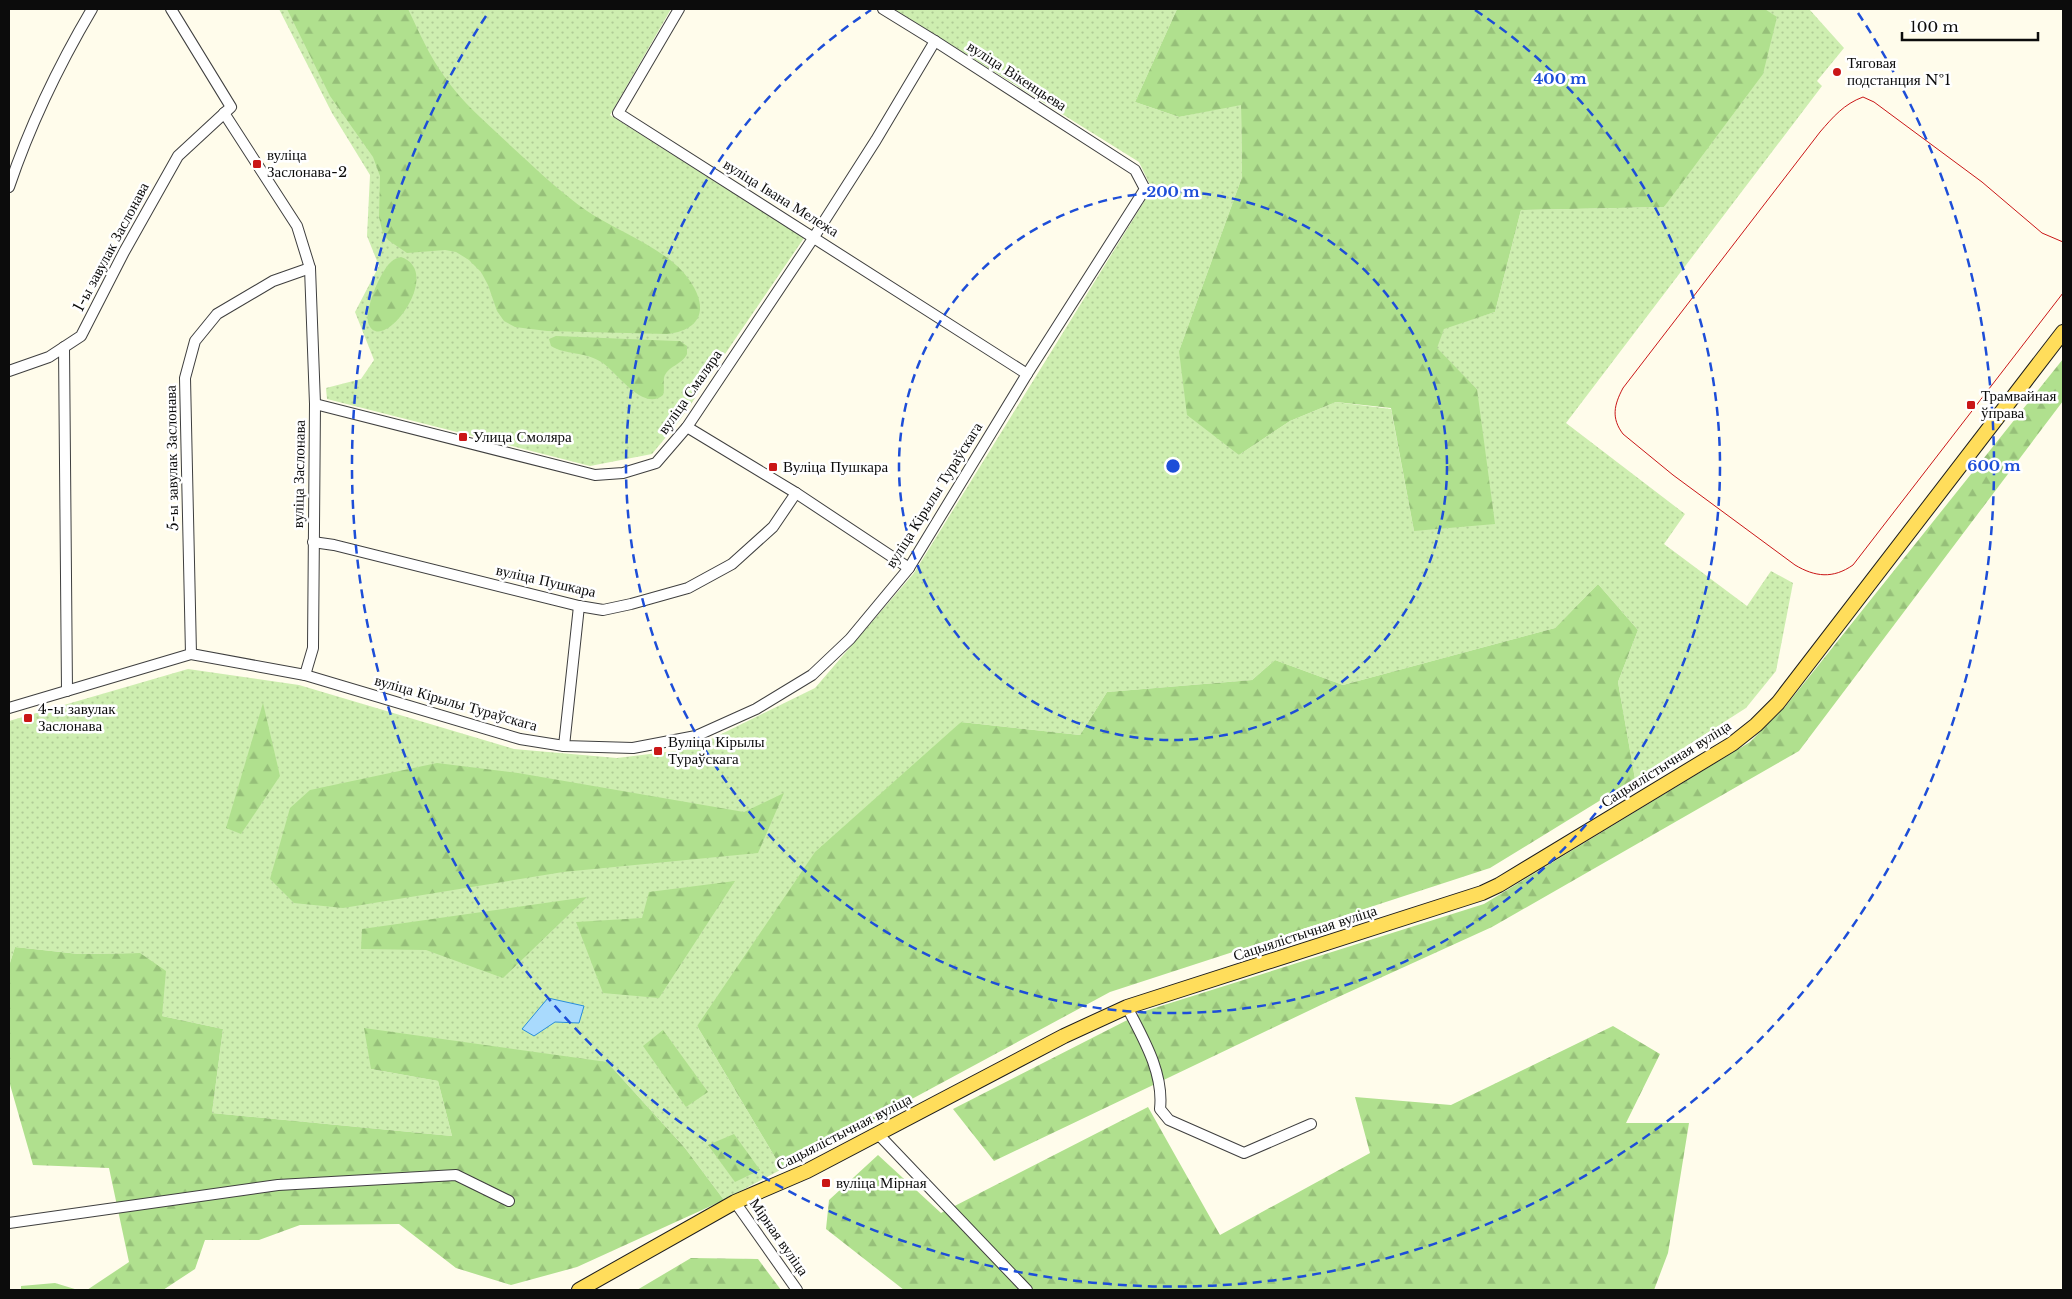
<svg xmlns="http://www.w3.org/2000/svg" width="2072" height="1299" viewBox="0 0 2072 1299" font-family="'Libre Baskerville',serif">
<defs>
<pattern id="grass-dots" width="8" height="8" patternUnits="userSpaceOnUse" patternTransform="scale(1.25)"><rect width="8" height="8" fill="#ceeeb0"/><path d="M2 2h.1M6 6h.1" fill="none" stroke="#b0cb96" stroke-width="1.8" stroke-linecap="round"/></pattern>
<pattern id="forest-firs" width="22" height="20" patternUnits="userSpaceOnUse" patternTransform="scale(1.25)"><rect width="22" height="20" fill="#b0e08e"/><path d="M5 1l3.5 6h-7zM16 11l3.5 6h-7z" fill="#96bf79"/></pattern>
</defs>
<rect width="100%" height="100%" fill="#fffceb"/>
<!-- grass -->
<g fill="url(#grass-dots)">
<path d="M 279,9 L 671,9 L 610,115 L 804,238 L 680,420 L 652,454 L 590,466 L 327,399 L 326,388 L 361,379 L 374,360 L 355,312 L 379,266 L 367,236 L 370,175 L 332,113 Z"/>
<path d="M 894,9 L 1177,9 L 1135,102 L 1179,117 L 1241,104 L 1242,177 L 1179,351 L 1239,455 L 1290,421 L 1336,402 L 1391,409 L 1414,531 L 1477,389 L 1436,348 L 1444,328 L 1495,312 L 1521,210 L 1664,207 L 1777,18 L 1765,9 L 1809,9 L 1844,48 L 1817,81 L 1822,86 L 1566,423 L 1685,514 L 1664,544 L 1747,606 L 1771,571 L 1793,583 L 1776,671 L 1746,708 L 1635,779 L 1618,682 L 1638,630 L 1598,584 L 1555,628 L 1343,685 L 1275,660 L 1252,680 L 1107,692 L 1080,735 L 961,722 L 697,1026 L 782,1169 L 724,1200 L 685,1148 L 607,1062 L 371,1069 L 438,1081 L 452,1136 L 212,1113 L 223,1029 L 162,1016 L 140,953 L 79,954 L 15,947 L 9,966 L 9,721 L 188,669 L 299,685 L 514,749 L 617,758 L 691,749 L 815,688 L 914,573 L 1152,189 L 1139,162 Z"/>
</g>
<!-- forest -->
<g fill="url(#forest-firs)">
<path d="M 287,9 L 408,9 C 419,32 429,55 444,76 C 462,103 488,124 512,147 C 536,169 560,192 587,211 C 618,232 669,249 690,281 C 709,309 701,330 667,334 L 547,331 L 515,327 L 504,321 L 497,311 L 488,285 L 481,272 L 469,260 L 456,252 L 445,250 L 407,253 L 388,240 L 382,230 L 379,217 L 380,176 L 373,157 L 330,96 Z"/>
<path d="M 1177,9 L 1765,9 L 1777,17 L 1763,74 L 1664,207 L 1521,210 L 1495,312 L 1444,329 L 1437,348 L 1477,389 L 1495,524 L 1414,531 L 1391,408 L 1336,402 L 1290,421 L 1239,455 L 1187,415 L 1179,351 L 1242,177 L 1241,105 L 1179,117 L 1135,102 Z"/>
<path d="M 401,257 C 445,272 383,355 369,325 C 363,313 380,271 391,262 C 394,259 397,258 401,257 Z"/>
<path d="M 556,336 L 676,341 L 680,341 L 687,346 L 687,354 C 682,365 667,366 664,378 C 663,384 665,389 663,395 C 644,412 618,374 603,363 C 585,351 565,355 551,346 L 549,339 Z"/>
<path d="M 2063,359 L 2063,401 L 1799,751 L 1492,927 L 1325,1003 L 994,1161 L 953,1109 L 1145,1011 L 1484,904 L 1750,742 L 1785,707 Z"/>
<path d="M 1598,584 L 1638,630 L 1618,682 L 1635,779 L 1490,868 L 1110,992 L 782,1169 L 697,1026 L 815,852 L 961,722 L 1080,735 L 1107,692 L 1252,680 L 1275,660 L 1343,685 L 1555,628 Z"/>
<path d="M 263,703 L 280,776 L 241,834 L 226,828 Z"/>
<path d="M 437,763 L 518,773 L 744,812 L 784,793 L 758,853 L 563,872 L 343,908 L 294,903 L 270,879 L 290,808 L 310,790 Z"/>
<path d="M 735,881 L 659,998 L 603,993 L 576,922 L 642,918 L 649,892 Z"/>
<path d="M 587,897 L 503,978 L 426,950 L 361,949 L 362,929 Z"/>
<path d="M 15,947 L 79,954 L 140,953 L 166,971 L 162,1016 L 223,1029 L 212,1113 L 452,1136 L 438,1081 L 371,1069 L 364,1028 L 607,1062 L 685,1148 L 724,1200 L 577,1267 L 511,1285 L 456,1268 L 399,1224 L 300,1225 L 259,1240 L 205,1240 L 195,1269 L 163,1290 L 87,1290 L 129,1262 L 109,1168 L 33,1165 L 9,1081 L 9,966 Z"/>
<path d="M 1613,1026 L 1660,1054 L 1626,1123 L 1689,1123 L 1668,1253 L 1654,1290 L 904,1290 L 826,1229 L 829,1200 L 878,1155 L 941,1213 L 1148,1107 L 1220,1235 L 1370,1153 L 1355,1097 L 1451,1105 Z"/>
<path d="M 663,1030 L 708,1092 L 686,1107 L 643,1046 Z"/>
<path d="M 734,1134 L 760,1170 L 735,1182 L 708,1145 Z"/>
<path d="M 691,1258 L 758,1259 L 781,1290 L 637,1290 Z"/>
<path d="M 55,1283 L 78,1290 L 21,1290 L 21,1286 Z"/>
</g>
<!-- water -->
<path fill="#a9dafd" stroke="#298ddb" d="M 548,998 L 584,1006 L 579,1023 L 555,1022 L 534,1036 L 522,1029 Z"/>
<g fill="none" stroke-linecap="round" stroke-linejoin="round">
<!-- minor casing -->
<g stroke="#3f3f3f" stroke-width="12">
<g id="minor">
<path d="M 679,9 L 618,113 L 1027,374"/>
<path d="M 224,113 L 297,226 L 310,268 L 315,404 L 313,648 L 305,675"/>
<path d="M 9,187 C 30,125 59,65 92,9"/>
<path d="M 64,347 L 67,691"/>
<path d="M 9,371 L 49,357 L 81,336 L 124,252 L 178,156 L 231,107 L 171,9"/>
<path d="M 315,404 L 595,475 L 623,473 L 656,463 L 687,427 L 814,237 L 876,140 L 935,41"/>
<path d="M 687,427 L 796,493 L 909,568"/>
<path d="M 313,542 L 334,545 L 579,606 L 603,610 L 631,604 L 688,588 L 732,564 L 773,527 L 796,493"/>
<path d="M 191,654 L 185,378 L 195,341 L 217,314 L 273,281 L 310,268"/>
<path d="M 9,708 L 191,654 L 305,675 L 520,739 L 564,746 L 633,748 L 696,736 L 756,709 L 812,675 L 850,639 L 909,568 L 1027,374 L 1145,189 L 1135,170 L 935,41 L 883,9"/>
<path d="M 564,746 L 579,606"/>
<path d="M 1127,1007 C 1143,1038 1164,1073 1160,1109 L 1169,1120 L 1244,1153 L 1311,1124"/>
<path d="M 879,1135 L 1027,1290"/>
<path d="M 735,1202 L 797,1290"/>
<path d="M 9,1223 L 278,1185 L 456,1175 L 509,1201"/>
</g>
</g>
<!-- major casing -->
<g stroke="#1d1d1d" stroke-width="16">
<path id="major" d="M 579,1290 L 735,1202 L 807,1171 L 1064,1036 L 1127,1007 L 1482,893 L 1499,885 L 1732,744 L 1756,725 L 1778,703 L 2063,332"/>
</g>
<!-- minor -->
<use href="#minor" stroke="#fff" stroke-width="10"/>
<!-- major -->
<use href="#major" stroke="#ffdd5b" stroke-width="14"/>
<!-- tram -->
<path stroke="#ca1617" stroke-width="1" d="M 2063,242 L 2042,233 L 1982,182 L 1874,102 L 1863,97 C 1844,104 1833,117 1820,132 L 1623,388 C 1614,405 1611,418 1623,434 L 1673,475 L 1795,565 C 1815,577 1833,579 1853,565 L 2063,293"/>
</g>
<!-- distance rings -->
<g fill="none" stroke="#1d4ed8" stroke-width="2.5" stroke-dasharray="9 6">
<circle cx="1173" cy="466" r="274"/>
<path d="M1475 10A547 547 0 1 1 871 10"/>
<path d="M1858 13A821 821 0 1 1 488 13"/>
</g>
<!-- markers -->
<g fill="#ca1617" stroke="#fff" stroke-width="2">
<circle cx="1837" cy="72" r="5"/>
<rect x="252" y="159" width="10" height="10" rx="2.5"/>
<rect x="1966" y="400" width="10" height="10" rx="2.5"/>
<rect x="458" y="432" width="10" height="10" rx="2.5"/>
<rect x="768" y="462" width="10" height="10" rx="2.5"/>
<rect x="23" y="713" width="10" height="10" rx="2.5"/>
<rect x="653" y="746" width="10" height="10" rx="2.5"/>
<rect x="821" y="1178" width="10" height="10" rx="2.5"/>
</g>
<g text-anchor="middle" stroke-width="5" stroke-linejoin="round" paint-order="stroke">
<!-- poi labels -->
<g font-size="15" fill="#0c0c0c" stroke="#fff" text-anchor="start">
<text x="1847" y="68">Тяговая<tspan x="1847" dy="17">подстанция №1</tspan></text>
<text x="267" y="160">вуліца<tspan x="267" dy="17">Заслонава-2</tspan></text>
<text x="1981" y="401">Трамвайная<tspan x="1981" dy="17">ўправа</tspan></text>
<text x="473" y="442">Улица Смоляра</text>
<text x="783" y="472">Вуліца Пушкара</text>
<text x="38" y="714">4-ы завулак<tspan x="38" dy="17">Заслонава</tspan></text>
<text x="668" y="747">Вуліца Кірылы<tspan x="668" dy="17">Тураўскага</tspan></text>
<text x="836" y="1188">вуліца Мірная</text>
</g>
<!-- street labels -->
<g font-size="15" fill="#0c0c0c" stroke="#fff">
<text transform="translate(1017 76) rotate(33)" y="5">вуліца Вікенцьева</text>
<text transform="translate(781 198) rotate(32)" y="5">вуліца Івана Мележа</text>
<text transform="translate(111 247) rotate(-62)" y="5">1-ы завулак Заслонава</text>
<text transform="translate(690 392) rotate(-55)" y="5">вуліца Смаляра</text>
<text transform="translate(172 458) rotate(-91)" y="5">5-ы завулак Заслонава</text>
<text transform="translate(299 474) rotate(-89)" y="5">вуліца Заслонава</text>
<text transform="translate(934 495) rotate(-58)" y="5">вуліца Кірылы Тураўскага</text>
<text transform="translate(546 581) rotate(13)" y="5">вуліца Пушкара</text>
<text transform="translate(456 703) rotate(16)" y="5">вуліца Кірылы Тураўскага</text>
<text transform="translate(1666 764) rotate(-32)" y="5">Сацыялістычная вуліца</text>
<text transform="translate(1305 933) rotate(-18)" y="5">Сацыялістычная вуліца</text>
<text transform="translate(844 1132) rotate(-27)" y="5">Сацыялістычная вуліца</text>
<text transform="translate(779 1237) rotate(55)" y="5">Мірная вуліца</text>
</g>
</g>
<circle cx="1173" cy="466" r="8" fill="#1d4ed8" stroke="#fff" stroke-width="2.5"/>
<g font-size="15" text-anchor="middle" font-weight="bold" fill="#1d4ed8" stroke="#fff" stroke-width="5" stroke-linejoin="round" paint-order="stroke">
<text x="1560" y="84">400 m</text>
<text x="1173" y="197">200 m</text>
<text x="1994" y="471">600 m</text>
</g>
<!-- border -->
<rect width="2072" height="1299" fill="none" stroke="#0c0c0c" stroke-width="20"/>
<!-- scale -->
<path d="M1902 32v8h136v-8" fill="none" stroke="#0c0c0c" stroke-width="2.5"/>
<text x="1910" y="32" font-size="15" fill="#0c0c0c" stroke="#ffffff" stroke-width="4" paint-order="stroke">100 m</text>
</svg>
